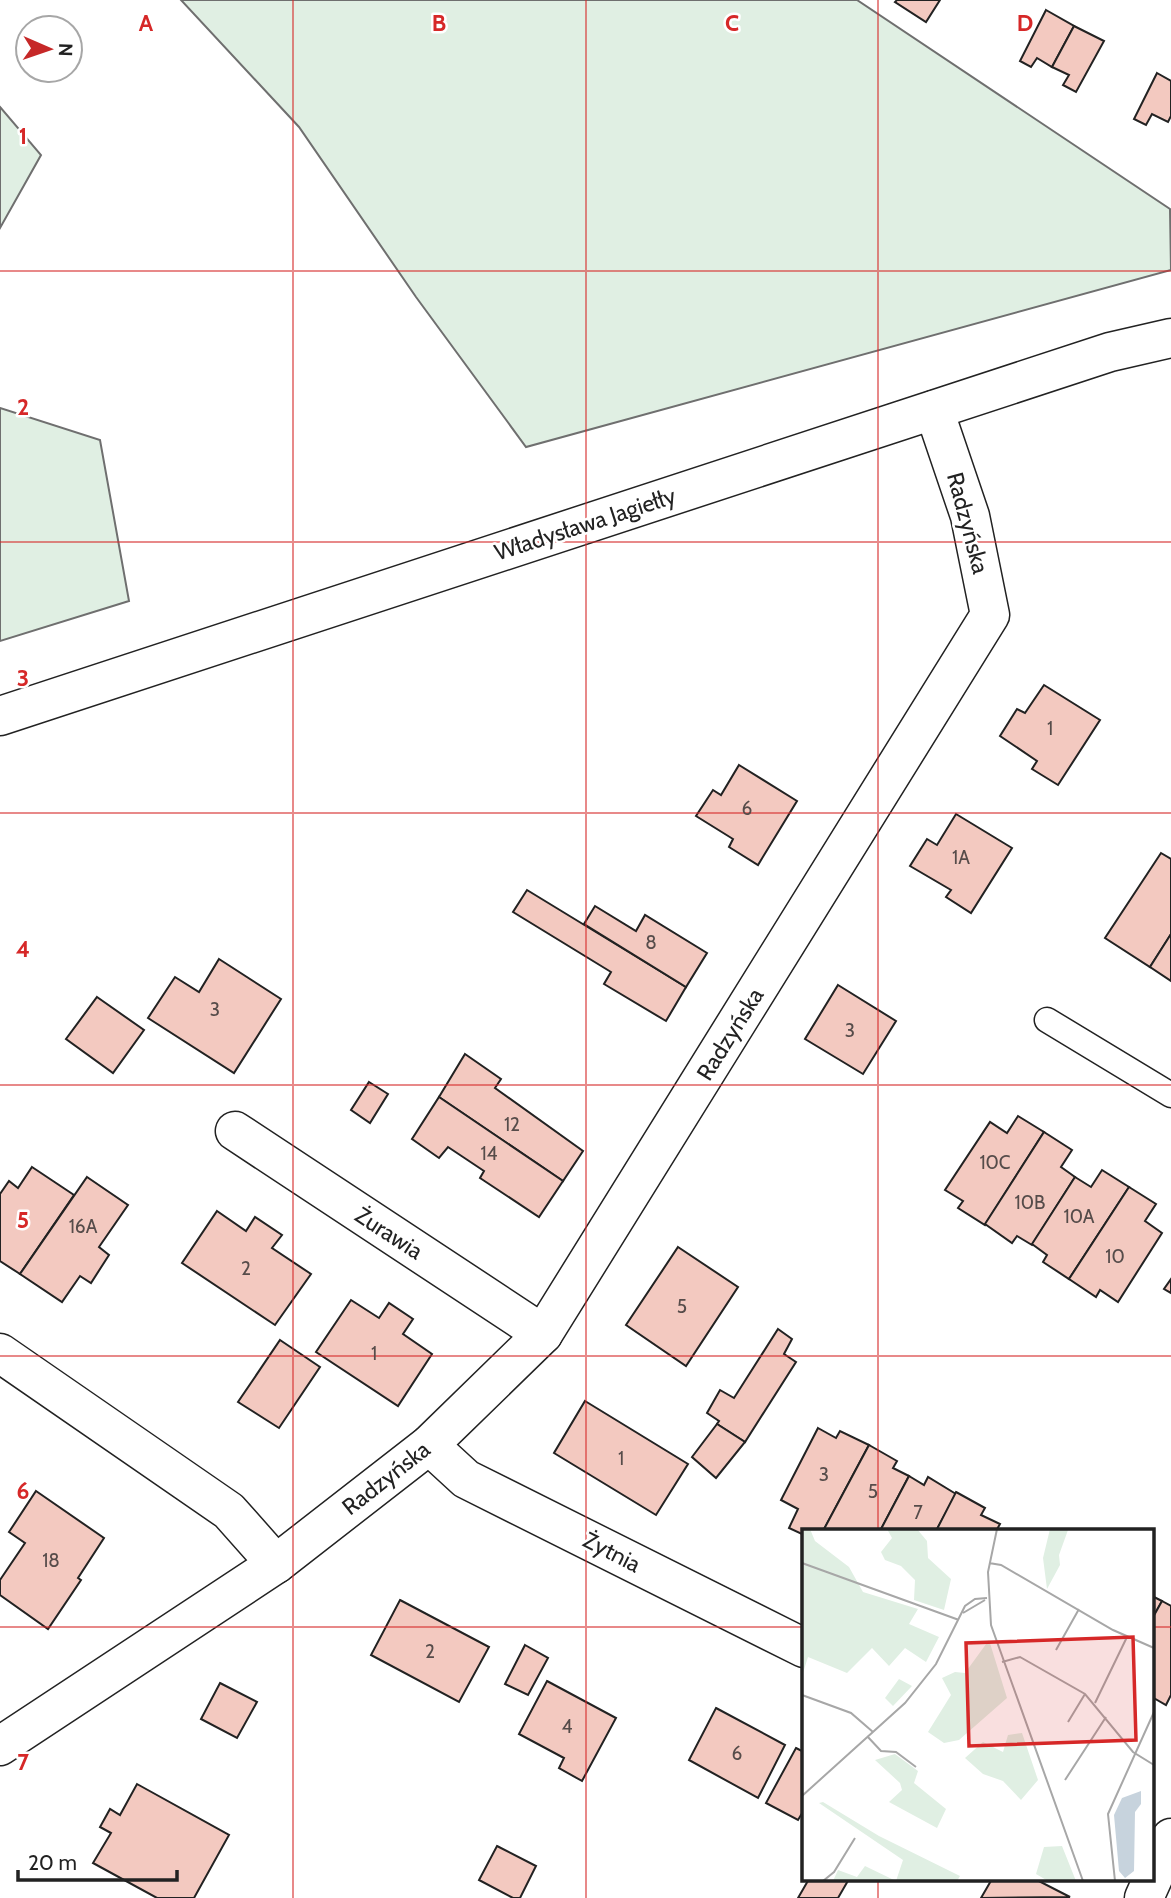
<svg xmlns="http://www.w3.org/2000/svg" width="1171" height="1898" viewBox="0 0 1171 1898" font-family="Cabin,sans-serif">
<rect width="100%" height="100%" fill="#fff"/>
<!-- green -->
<g fill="#e0efe3" stroke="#6f6f6f" stroke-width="2">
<path d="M 181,0 L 857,0 L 1170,209 L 1171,270 L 526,447 L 416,297 L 299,127 Z"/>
<path d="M 0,107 L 41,155 L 0,228 Z"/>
<path d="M 0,408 L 100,440 L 129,601 L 0,641 Z"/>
</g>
<!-- building -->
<g fill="#f3c9c0" stroke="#222" stroke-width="2">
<path d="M 897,0 L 940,0 L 926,22 L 895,2 Z"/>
<path d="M 1046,10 L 1074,26 L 1052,67 L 1037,58 L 1031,67 L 1020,61 Z"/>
<path d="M 1074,26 L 1104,41 L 1076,92 L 1063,85 L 1069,75 L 1052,67 Z"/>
<path d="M 1157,73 L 1171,81 L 1171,116 L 1168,122 L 1152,114 L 1146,125 L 1134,119 Z"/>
<path d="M 1044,685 L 1100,720 L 1058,785 L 1032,769 L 1037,761 L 1000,736 L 1017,709 L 1025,713 Z"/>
<path d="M 739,765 L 797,801 L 758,865 L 729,847 L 733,839 L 696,816 L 713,790 L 721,795 Z"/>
<path d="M 956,814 L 1012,848 L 971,913 L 946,897 L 951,890 L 910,866 L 927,839 L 937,845 Z"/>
<path d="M 1161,853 L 1171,859 L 1171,934 L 1150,967 L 1105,938 Z"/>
<path d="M 527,890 L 686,987 L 666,1021 L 604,984 L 611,972 L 513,912 Z"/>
<path d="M 595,906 L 636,931 L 645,915 L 707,953 L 686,987 L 584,924 Z"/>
<path d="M 1171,934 L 1171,981 L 1150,967 Z"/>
<path d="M 219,959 L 281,999 L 234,1073 L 148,1018 L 175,977 L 199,992 Z"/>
<path d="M 838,985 L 896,1021 L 863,1074 L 805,1039 Z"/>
<path d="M 97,997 L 144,1030 L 113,1073 L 66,1039 Z"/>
<path d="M 465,1054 L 501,1079 L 495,1088 L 583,1151 L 563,1181 L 439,1097 Z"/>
<path d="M 369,1082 L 388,1094 L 370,1123 L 351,1110 Z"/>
<path d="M 439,1097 L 563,1181 L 539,1217 L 480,1178 L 484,1171 L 448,1147 L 439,1158 L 412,1139 Z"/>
<path d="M 1018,1116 L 1044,1132 L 985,1225 L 958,1208 L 963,1201 L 945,1190 L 990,1122 L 1007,1133 Z"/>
<path d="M 1044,1132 L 1072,1150 L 1061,1167 L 1075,1177 L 1032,1245 L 1017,1236 L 1012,1243 L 985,1224 Z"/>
<path d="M 32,1167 L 74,1195 L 20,1274 L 0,1261 L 0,1194 L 9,1181 L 18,1188 Z"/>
<path d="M 1102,1170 L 1129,1187 L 1069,1279 L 1043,1262 L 1047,1255 L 1032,1244 L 1075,1177 L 1091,1187 Z"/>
<path d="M 87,1177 L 128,1205 L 99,1247 L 109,1255 L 91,1283 L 80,1276 L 62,1302 L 20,1274 Z"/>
<path d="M 1129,1187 L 1156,1204 L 1145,1221 L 1162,1233 L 1118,1302 L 1100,1290 L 1096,1297 L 1069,1279 Z"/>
<path d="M 217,1211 L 246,1231 L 255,1217 L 282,1235 L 272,1248 L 311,1274 L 275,1325 L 182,1263 Z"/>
<path d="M 678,1247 L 738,1287 L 686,1366 L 626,1325 Z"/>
<path d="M 1171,1279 L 1171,1293 L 1164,1289 Z"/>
<path d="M 351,1300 L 379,1318 L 389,1303 L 413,1319 L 403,1334 L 432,1354 L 398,1406 L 316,1352 Z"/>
<path d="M 778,1329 L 792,1339 L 784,1354 L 796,1362 L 745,1442 L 717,1424 L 719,1421 L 707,1413 L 720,1390 L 734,1398 Z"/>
<path d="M 280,1340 L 320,1367 L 279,1428 L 238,1402 Z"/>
<path d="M 585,1401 L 688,1464 L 656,1515 L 554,1453 Z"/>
<path d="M 717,1424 L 745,1442 L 716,1478 L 692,1457 Z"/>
<path d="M 818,1428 L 836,1438 L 840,1431 L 869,1445 L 823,1531 L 804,1531 L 804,1535 L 789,1528 L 798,1509 L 781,1500 Z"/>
<path d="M 869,1445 L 897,1461 L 893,1468 L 909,1476 L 880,1531 L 823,1531 Z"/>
<path d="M 909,1476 L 924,1485 L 928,1477 L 956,1494 L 936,1531 L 880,1531 Z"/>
<path d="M 36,1491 L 104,1538 L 78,1578 L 81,1580 L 48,1629 L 0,1595 L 0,1580 L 25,1543 L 9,1532 Z"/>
<path d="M 956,1492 L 985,1508 L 981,1515 L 1000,1524 L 996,1531 L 936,1531 Z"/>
<path d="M 1152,1596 L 1162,1601 L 1152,1619 Z"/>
<path d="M 400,1600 L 489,1647 L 459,1702 L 371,1655 Z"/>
<path d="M 1162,1601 L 1171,1606 L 1171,1695 L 1166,1705 L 1152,1697 L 1152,1619 Z"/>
<path d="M 525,1645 L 548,1658 L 528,1695 L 505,1684 Z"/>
<path d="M 547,1681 L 616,1718 L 582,1781 L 559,1768 L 564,1758 L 519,1734 Z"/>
<path d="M 220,1683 L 257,1702 L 237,1738 L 201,1719 Z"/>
<path d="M 716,1708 L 785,1745 L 758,1798 L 689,1760 Z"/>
<path d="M 796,1748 L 804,1752 L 804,1810 L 798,1820 L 766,1803 Z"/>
<path d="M 137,1784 L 229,1835 L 194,1898 L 157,1898 L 93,1863 L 111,1833 L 100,1827 L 110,1809 L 120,1815 Z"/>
<path d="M 497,1846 L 536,1866 L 520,1898 L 513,1898 L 479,1880 Z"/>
<path d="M 809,1879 L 849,1879 L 838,1898 L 798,1898 Z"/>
<path d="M 992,1879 L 1035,1879 L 1070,1897 L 981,1898 Z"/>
</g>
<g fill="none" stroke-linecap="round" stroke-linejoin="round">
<!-- lane casing -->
<g stroke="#222" stroke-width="27">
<path id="lane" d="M 1047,1020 L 1171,1095"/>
</g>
<!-- street casing -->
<g stroke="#222" stroke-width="41">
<g id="street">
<path d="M 235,1131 L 543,1334"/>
<path d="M 0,1353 L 229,1511 L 276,1564"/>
<path d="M 429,1445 L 466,1479 L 804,1648"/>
<path d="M 0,1746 L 276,1564 L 429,1445 L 543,1334 L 990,615 L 970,516 L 934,410"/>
<path d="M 1144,1898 L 1171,1838"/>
</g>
</g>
<!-- primary casing -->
<g stroke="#222" stroke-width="41">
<path id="primary" d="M 0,716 L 1110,352 L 1171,338"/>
</g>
<!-- lane -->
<use href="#lane" stroke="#fff" stroke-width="24"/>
<!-- street -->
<use href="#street" stroke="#fff" stroke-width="38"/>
<!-- primary -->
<use href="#primary" stroke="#fff" stroke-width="38"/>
</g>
<!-- grid -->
<path fill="none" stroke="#d62828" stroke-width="2" stroke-opacity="0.55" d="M 293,0 L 293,1898M 586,0 L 586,1898M 878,0 L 878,1531M 0,271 L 1171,271M 0,542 L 1171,542M 0,813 L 1171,813M 0,1085 L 1171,1085M 0,1356 L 1171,1356M 0,1627 L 804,1627M 1152,1627 L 1171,1627M 878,1879 L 878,1898"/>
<g text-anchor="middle" stroke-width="5" stroke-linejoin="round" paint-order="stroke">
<!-- number labels -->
<g font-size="19" fill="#564c4a">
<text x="1050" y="735">1</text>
<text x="747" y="815">6</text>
<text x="961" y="864">1A</text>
<text x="651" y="949">8</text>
<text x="215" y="1016">3</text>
<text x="850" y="1037">3</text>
<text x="512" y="1131">12</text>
<text x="489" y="1160">14</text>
<text x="995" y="1169">10C</text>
<text x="1030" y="1209">10B</text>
<text x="1079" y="1223">10A</text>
<text x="83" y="1233">16A</text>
<text x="1115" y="1263">10</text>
<text x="246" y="1275">2</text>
<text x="682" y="1313">5</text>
<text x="374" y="1360">1</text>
<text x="621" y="1465">1</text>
<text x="824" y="1481">3</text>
<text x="873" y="1498">5</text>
<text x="918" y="1519">7</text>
<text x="51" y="1567">18</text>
<text x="430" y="1658">2</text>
<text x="567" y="1733">4</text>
<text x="737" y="1760">6</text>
</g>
<!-- street labels -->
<g font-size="23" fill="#222" stroke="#fff">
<text transform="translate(968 523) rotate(75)" y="8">Radzyńska</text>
<text transform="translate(585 524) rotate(-18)" y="8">Władysława Jagiełły</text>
<text transform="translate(730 1034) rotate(-58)" y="8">Radzyńska</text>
<text transform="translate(389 1233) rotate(33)" y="8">Żurawia</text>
<text transform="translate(386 1478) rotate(-38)" y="8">Radzyńska</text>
<text transform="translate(612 1552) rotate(27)" y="8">Żytnia</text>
</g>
</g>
<!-- overview -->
<g transform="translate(802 1529)">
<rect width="352" height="352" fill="#fff"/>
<path d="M 0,0 L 8,0 L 13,12 L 47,38 L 61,63 L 116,80 L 107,95 L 137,108 L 124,133 L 103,119 L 87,137 L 70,119 L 45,144 L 6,128 L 0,147 ZM 85,0 L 115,0 L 125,12 L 126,29 L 149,50 L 142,81 L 112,71 L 113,51 L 99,37 L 83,31 L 79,23 L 90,9 ZM 248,0 L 266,1 L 257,26 L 258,36 L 245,60 L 241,29 ZM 187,111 L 205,169 L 157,211 L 142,214 L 126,203 L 149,166 L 140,149 L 153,143 L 163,144 ZM 97,150 L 110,157 L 91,177 L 83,169 ZM 220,204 L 236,251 L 219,271 L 201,252 L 181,245 L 163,229 L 181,213 L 201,223 L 206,206 ZM 93,225 L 116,242 L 112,254 L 144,280 L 135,299 L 87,273 L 100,261 L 98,254 L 73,231 ZM 21,273 L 77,307 L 158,347 L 155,352 L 31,352 L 36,341 L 55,348 L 63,337 L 94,352 L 101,331 L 17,274 ZM 260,317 L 274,352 L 246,352 L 234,345 L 242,318 Z" fill="#e0efe3"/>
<path d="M 339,262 L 339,275 L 333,283 L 332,342 L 323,349 L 317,342 L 312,286 L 320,269 Z" fill="#c7d3dd"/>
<path fill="none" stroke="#a7a7a7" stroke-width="2" d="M 195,0 L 186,43 L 189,96 L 281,352M 0,34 L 157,91M 187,34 L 199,36 L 311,101 L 352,119M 161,84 L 183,71M 254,121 L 277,80M 200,133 L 218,128 L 283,165 L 331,223 L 352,236M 0,166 L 49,184 L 71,203M 293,174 L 325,108M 266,193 L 283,165M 65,207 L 79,222 L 94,223 L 114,238M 263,251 L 304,188M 0,267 L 103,174 L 134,135 L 163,77 L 173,70 L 185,69M 21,352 L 32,343 L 53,309M 313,352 L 306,285 L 352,183"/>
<path fill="#d62828" fill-opacity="0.15" stroke="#d62828" stroke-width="3.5" d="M 331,108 L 334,211 L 167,217 L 164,114 Z"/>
<rect width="352" height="352" fill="none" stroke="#222" stroke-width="3.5"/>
</g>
<g font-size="23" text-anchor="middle" font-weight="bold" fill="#d62828" stroke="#fff" stroke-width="5" stroke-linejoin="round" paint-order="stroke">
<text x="146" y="31">A</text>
<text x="439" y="31">B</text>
<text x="732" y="31">C</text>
<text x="1025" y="31">D</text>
<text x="23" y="144">1</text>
<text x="23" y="415">2</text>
<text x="23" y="686">3</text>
<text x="23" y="957">4</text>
<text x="23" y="1228">5</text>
<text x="23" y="1499">6</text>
<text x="23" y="1770">7</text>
</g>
<!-- north arrow -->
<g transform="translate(49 49) rotate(92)"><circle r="33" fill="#ffffff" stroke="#a7a7a7" stroke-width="2"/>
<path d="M0-5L12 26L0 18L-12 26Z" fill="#c62828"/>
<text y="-10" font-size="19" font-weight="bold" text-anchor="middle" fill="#222222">N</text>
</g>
<!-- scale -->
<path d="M18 1870v10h159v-10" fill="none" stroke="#222222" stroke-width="3.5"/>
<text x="28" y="1870" font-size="21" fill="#222222" stroke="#ffffff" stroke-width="5" paint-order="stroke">20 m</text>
</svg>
